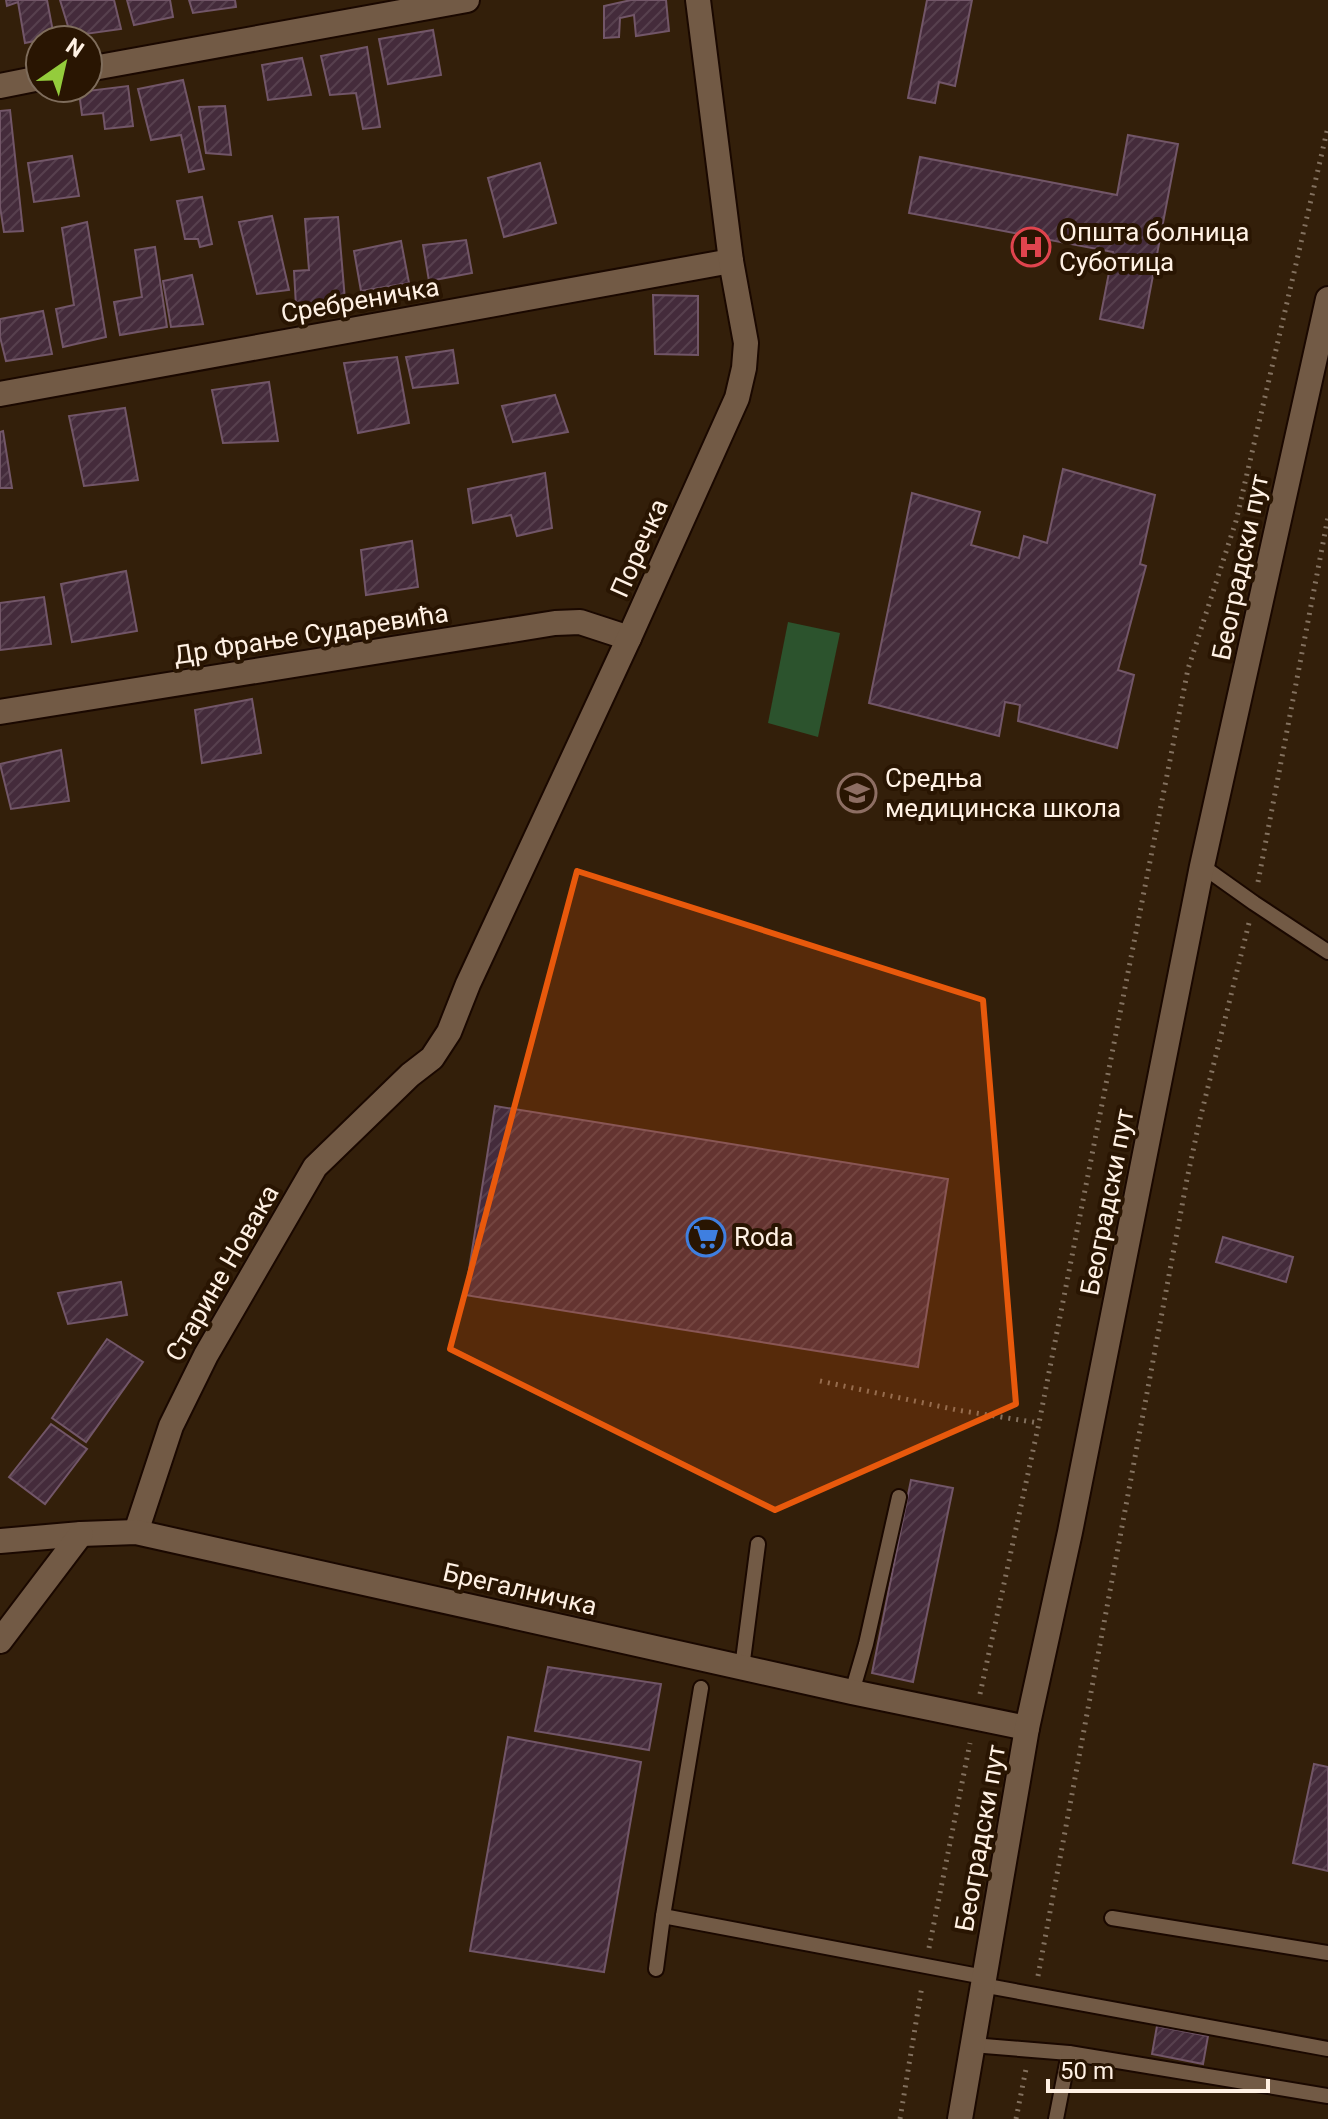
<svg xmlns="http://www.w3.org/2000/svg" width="1328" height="2119" viewBox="0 0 1328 2119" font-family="Roboto,sans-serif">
<defs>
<pattern id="building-hatch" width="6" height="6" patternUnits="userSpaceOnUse" patternTransform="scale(2)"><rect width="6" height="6" fill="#442b3b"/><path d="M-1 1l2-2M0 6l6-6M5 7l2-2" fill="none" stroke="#57404e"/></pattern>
</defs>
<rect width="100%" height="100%" fill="#331f0a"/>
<!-- green -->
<path fill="#2c532d" d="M 788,622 L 840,633 L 818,737 L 768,723 Z"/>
<!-- building -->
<g fill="url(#building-hatch)" stroke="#725668" stroke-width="2">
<path d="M 6,0 L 47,0 L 54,37 L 25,43 L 18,2 L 7,6 Z"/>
<path d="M 60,0 L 114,0 L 121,29 L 71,36 Z"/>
<path d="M 127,0 L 170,0 L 173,17 L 134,25 Z"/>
<path d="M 189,0 L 235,0 L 236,7 L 193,13 Z"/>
<path d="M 631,0 L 666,0 L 669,31 L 636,36 L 634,15 L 620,18 L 619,37 L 604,38 L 604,6 Z"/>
<path d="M 927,0 L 972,0 L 955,86 L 939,82 L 935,103 L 908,98 Z"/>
<path d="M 433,30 L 441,75 L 388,84 L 379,39 Z"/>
<path d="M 367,47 L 380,127 L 363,129 L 356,93 L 330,95 L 321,56 Z"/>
<path d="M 302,58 L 311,95 L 268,100 L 262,65 Z"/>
<path d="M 183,80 L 204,169 L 189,172 L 181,135 L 151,140 L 138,89 Z"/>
<path d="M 128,86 L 133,126 L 105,129 L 103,113 L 82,115 L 79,92 Z"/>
<path d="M 225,106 L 231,155 L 206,153 L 199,107 Z"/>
<path d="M 10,110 L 23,231 L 4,232 L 0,207 L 0,111 Z"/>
<path d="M 1128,135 L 1178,144 L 1143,328 L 1100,319 L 1113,252 L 909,213 L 920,157 L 1117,195 Z"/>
<path d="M 72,156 L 79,196 L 34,202 L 28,163 Z"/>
<path d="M 540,163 L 556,223 L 504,237 L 488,178 Z"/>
<path d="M 202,197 L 212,244 L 200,247 L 198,239 L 185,239 L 177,201 Z"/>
<path d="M 272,216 L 289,290 L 257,294 L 239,222 Z"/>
<path d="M 338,217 L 345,300 L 296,306 L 294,271 L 309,270 L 305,219 Z"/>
<path d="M 87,222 L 106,337 L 63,347 L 56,309 L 74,305 L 62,228 Z"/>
<path d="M 466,240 L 472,273 L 429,281 L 423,245 Z"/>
<path d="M 401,241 L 409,283 L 361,291 L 354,251 Z"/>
<path d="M 155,247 L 167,327 L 120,335 L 114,302 L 142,297 L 135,250 Z"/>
<path d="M 192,275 L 203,324 L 171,327 L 163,281 Z"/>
<path d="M 653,295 L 698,296 L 698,355 L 655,354 Z"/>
<path d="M 43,311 L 52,354 L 6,361 L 0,337 L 0,319 Z"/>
<path d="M 453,350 L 458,383 L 413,388 L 406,357 Z"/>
<path d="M 397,357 L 409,423 L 358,433 L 344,363 Z"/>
<path d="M 269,382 L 278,441 L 223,443 L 212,390 Z"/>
<path d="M 555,395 L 568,432 L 513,442 L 502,406 Z"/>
<path d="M 125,408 L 138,480 L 84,486 L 69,416 Z"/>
<path d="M 3,431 L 12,488 L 0,488 L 0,432 Z"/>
<path d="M 1063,469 L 1155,495 L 1140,564 L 1146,566 L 1118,670 L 1134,675 L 1117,748 L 1018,721 L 1020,705 L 1005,702 L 999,736 L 869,703 L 912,493 L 980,512 L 971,545 L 1019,558 L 1024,536 L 1047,543 Z"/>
<path d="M 545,473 L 552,528 L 517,536 L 511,515 L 473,523 L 468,489 Z"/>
<path d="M 412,541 L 418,587 L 366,595 L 361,550 Z"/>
<path d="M 126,571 L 137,631 L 72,642 L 61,584 Z"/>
<path d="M 44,597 L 51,644 L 0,650 L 0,603 Z"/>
<path d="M 252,699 L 261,753 L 202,763 L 195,710 Z"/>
<path d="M 61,750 L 69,801 L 11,809 L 0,764 Z"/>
<path d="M 495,1106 L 948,1179 L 918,1367 L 465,1295 Z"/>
<path d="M 1223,1237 L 1293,1257 L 1286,1282 L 1216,1262 Z"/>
<path d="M 121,1282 L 127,1315 L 68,1324 L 58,1293 Z"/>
<path d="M 107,1339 L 143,1362 L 86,1442 L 52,1418 Z"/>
<path d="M 51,1424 L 87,1449 L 45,1504 L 9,1477 Z"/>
<path d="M 911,1480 L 953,1488 L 913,1682 L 872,1673 Z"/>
<path d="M 548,1667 L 661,1684 L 649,1750 L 535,1731 Z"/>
<path d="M 508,1737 L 641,1762 L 604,1972 L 470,1951 Z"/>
<path d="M 1314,1764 L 1328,1767 L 1328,1871 L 1293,1863 Z"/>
<path d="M 1157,2026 L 1208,2036 L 1203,2064 L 1152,2054 Z"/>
</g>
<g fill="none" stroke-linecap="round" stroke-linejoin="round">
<!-- lane casing -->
<g stroke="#1a0800" stroke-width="18">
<g id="lane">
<path d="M 1202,866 L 1254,903 L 1328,952"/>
<path d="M 742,1668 L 758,1544"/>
<path d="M 852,1692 L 866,1644 L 899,1497"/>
<path d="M 663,1916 L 984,1977"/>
<path d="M 1112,1918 L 1328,1953"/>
<path d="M 656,1969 L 663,1916 L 701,1688"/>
<path d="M 982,1985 L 1328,2049"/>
<path d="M 972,2045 L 1069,2053 L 1328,2096"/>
<path d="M 1056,2119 L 1069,2053"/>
</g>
</g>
<!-- street casing -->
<g stroke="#1a0800" stroke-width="28">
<g id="street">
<path d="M 88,69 L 467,0"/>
<path d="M 0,86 L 40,78"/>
<path d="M 0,394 L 731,261"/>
<path d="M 0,712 L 555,623 L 580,622 L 629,638"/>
<path d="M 136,1532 L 171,1426 L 206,1355 L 315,1167 L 410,1075 L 432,1058 L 449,1032 L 468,984 L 629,638 L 737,398 L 744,368 L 746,343 L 731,261 L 698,0"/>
<path d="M 0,1541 L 81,1534 L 136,1532 L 852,1692 L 1027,1728"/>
<path d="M 0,1641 L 81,1534"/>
</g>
</g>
<!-- secondary casing -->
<g stroke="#1a0800" stroke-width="28">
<path id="secondary" d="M 960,2119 L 1027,1728 L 1070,1532 L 1202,866 L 1328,299"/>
</g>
<!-- path -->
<g stroke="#83715f" stroke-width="5" stroke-dasharray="2 6" stroke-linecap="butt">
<path d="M 1258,882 L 1328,517"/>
<path d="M 820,1381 L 957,1410 L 1039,1423"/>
<path d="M 980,1694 L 1039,1423 L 1188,669 L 1236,521 L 1328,127"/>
<path d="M 929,1948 L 970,1743"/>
<path d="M 1038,1976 L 1187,1179 L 1199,1123 L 1249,923"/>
<path d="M 900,2119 L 922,1986"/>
<path d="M 1016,2119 L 1026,2069"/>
</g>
<!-- lane -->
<use href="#lane" stroke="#725a45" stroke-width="14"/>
<!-- street -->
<use href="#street" stroke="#725a45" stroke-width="24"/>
<!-- secondary -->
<use href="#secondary" stroke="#725a45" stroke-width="24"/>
</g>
<!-- marked area -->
<path fill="#e8590c" fill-opacity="0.2" stroke="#e8590c" stroke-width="6" stroke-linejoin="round" d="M 577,871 L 983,1000 L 1016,1404 L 775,1510 L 450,1349 Z"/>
<!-- icons -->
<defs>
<g id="hospital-ring" transform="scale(2)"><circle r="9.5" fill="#291502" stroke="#e0444e" stroke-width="1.5"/><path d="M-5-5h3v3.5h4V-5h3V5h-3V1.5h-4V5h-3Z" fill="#e0444e"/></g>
<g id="school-ring" transform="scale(2)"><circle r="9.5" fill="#291502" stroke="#8d6e63" stroke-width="1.5"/><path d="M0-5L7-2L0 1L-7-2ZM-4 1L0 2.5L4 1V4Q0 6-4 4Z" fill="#8d6e63"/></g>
<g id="supermarket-ring" transform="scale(2)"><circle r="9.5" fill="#291502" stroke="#3f7fe0" stroke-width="1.5"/><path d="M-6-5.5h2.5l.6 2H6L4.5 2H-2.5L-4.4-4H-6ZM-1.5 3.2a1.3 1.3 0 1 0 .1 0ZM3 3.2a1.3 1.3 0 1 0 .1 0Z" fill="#3f7fe0"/></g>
</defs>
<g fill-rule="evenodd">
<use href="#hospital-ring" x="1031" y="247"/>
<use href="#school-ring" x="857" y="793"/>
<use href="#supermarket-ring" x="706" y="1237"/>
</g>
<g text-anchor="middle" stroke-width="8" stroke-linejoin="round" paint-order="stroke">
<!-- poi labels -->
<g font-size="26" fill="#fff1e4" stroke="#291502" text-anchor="start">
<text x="1059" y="241">Општа болница<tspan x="1059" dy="30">Суботица</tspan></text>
<text x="885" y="787">Средња<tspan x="885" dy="30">медицинска школа</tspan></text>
<text x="734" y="1246">Roda</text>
</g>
<!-- street labels -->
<g font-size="26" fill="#fff1e4" stroke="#291502">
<text transform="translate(360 300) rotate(-10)" y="9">Сребреничка</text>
<text transform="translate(639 548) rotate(-66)" y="9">Поречка</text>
<text transform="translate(1240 567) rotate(-78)" y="9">Београдски пут</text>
<text transform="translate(311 634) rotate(-9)" y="9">Др Фрање Сударевића</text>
<text transform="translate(1107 1202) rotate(-79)" y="9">Београдски пут</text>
<text transform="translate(222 1273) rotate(-60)" y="9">Старине Новака</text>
<text transform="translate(520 1589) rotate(13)" y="9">Брегалничка</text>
<text transform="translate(980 1838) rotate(-80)" y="9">Београдски пут</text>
</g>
</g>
<!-- north arrow -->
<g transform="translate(64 64) rotate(34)"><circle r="38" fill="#291502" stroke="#7f6d5c" stroke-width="2"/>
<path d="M0-6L14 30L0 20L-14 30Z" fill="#94cc3c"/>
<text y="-12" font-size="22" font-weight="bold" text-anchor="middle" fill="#fff1e4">N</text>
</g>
<!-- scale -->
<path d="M1048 2079v12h220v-12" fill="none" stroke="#fff1e4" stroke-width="4"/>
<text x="1060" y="2079" font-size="24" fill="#fff1e4" stroke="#291502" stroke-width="6" paint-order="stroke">50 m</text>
</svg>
